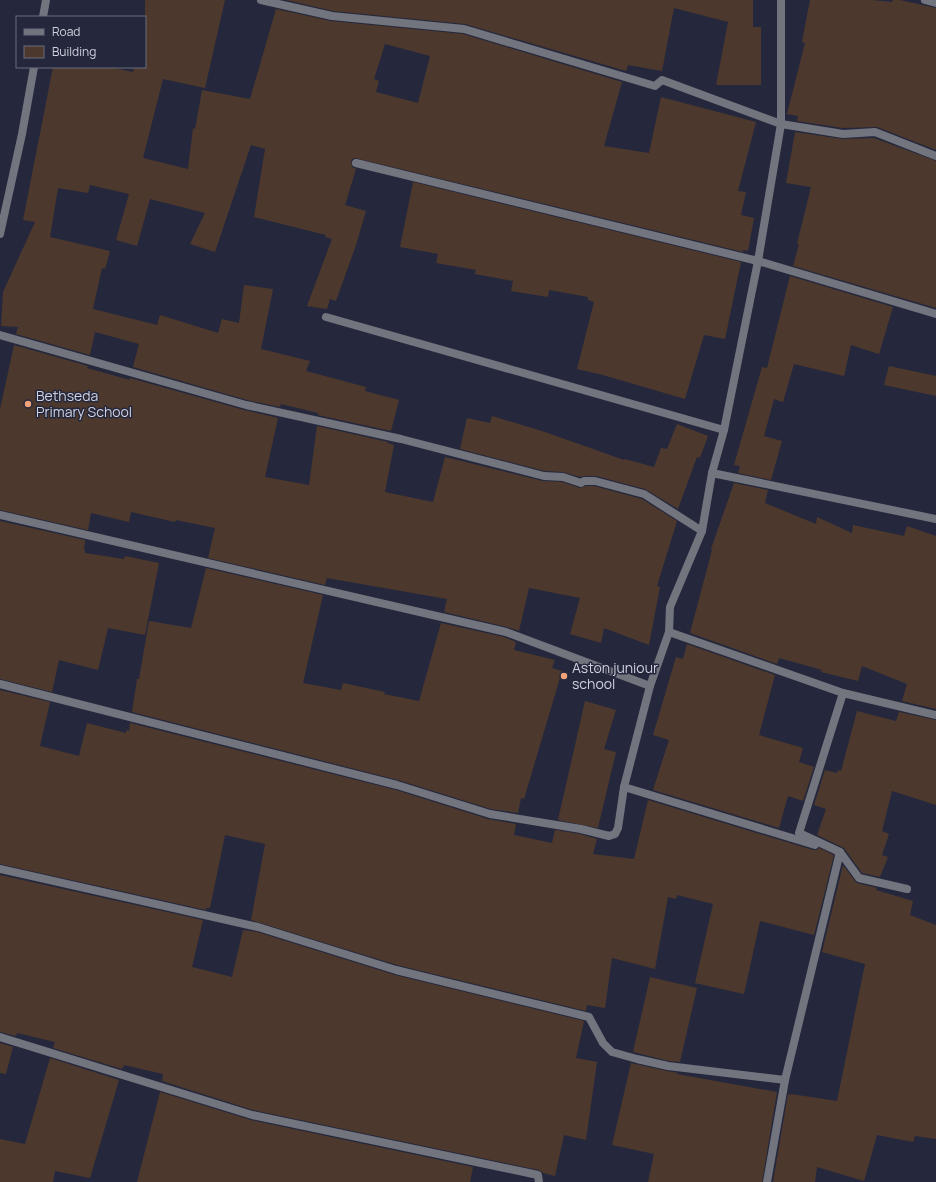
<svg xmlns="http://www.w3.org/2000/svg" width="936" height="1182" viewBox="0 0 936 1182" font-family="Manrope,sans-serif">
<rect width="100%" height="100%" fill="#25283c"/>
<!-- building -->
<g fill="#4d382d" fill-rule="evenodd">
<path d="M 145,0 L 225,0 L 205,88 L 163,79 L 143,158 L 188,169 L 193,128 L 195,129 L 202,90 L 250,99 L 276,9 L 331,21 L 463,34 L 622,82 L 604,146 L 649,153 L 661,97 L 756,122 L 738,191 L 746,192 L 741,215 L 754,218 L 748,251 L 743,250 L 743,252 L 355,158 L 352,159 L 351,162 L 352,167 L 356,169 L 345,205 L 366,211 L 356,245 L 336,301 L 330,299 L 327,309 L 307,306 L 332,239 L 325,237 L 326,235 L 254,217 L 265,149 L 251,145 L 215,252 L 190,244 L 205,213 L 150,199 L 137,246 L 116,240 L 129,194 L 90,185 L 88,193 L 58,188 L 50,237 L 110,251 L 105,269 L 102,268 L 93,309 L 157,325 L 160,315 L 218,333 L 222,319 L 239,323 L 244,285 L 273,289 L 261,349 L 310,361 L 306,371 L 366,387 L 365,391 L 399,400 L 391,431 L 318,415 L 318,413 L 281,404 L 280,407 L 247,400 L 133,367 L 139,344 L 95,332 L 90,355 L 16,334 L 18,327 L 1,326 L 3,292 L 35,222 L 23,220 L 53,67 L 109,67 L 133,72 L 134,67 L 145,67 ZM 385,44 L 430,56 L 418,103 L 376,92 L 379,81 L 374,79 Z"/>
<path d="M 286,0 L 753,0 L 753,27 L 761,27 L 761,85 L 716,85 L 728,22 L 674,8 L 662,71 L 628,65 L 626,71 L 465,24 L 333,11 Z"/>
<path d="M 810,0 L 872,0 L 892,2 L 893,0 L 900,0 L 936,8 L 936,150 L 877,127 L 843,128 L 797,121 L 798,116 L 787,114 L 805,43 L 802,42 Z"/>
<path d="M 795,132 L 842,139 L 874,138 L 936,161 L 936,308 L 793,266 L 799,244 L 797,244 L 811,187 L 786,183 Z"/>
<path d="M 413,182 L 741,262 L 725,339 L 704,335 L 685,399 L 603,375 L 577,369 L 594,302 L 588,300 L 588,297 L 549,290 L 548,297 L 511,291 L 513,281 L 475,274 L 476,270 L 436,263 L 438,254 L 400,247 Z"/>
<path d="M 790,276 L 893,307 L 879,354 L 851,345 L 844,376 L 794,364 L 783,402 L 774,399 L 764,436 L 782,441 L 771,480 L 738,473 L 740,466 L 734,465 L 762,367 L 767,368 Z"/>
<path d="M 14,345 L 88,366 L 87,368 L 130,380 L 130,378 L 244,410 L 278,418 L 265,477 L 309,485 L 317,426 L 388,442 L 387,443 L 394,445 L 385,492 L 433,502 L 445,457 L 543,481 L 562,482 L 580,488 L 586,486 L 594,486 L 642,499 L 677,521 L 657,586 L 660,587 L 649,645 L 604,628 L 601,643 L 570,634 L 580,598 L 529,588 L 519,631 L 507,627 L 444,612 L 447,599 L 327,578 L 325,585 L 208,558 L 215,528 L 176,520 L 175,522 L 131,512 L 129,522 L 91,513 L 88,530 L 0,510 L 0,409 Z"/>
<path d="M 889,366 L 936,376 L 936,396 L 884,385 Z"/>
<path d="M 492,416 L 545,432 L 624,460 L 625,459 L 654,467 L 661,448 L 667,449 L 677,424 L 708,436 L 700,458 L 697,457 L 678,509 L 645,489 L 596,476 L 584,476 L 580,477 L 563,472 L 545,471 L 460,449 L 467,418 L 490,423 Z"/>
<path d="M 734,483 L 768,490 L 765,503 L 816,524 L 817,517 L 852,533 L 853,525 L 904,536 L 907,526 L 936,536 L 936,709 L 902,701 L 907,684 L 862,666 L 858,681 L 821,672 L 822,670 L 779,658 L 777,664 L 690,633 L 712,550 L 711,549 Z"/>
<path d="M 0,521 L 85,540 L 84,550 L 85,550 L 85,553 L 124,559 L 125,556 L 159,563 L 145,635 L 108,628 L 98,670 L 59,660 L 52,692 L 0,679 Z"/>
<path d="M 206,568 L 323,595 L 303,683 L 341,690 L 343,683 L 385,692 L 384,694 L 419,701 L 441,623 L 504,637 L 516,642 L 514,650 L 555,660 L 552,668 L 562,671 L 524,799 L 521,798 L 518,813 L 491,809 L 398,780 L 132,712 L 137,679 L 139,679 L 149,621 L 191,628 Z"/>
<path d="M 687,644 L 775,675 L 759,735 L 803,748 L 799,762 L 814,767 L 803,801 L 788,796 L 779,828 L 653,790 L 669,740 L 653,735 L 676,657 L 683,659 Z"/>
<path d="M 0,690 L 50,702 L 40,746 L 79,756 L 87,723 L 126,733 L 126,730 L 129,731 L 130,723 L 396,790 L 488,819 L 516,824 L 514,835 L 552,843 L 555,830 L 580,834 L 597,839 L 593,854 L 634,859 L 648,800 L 813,850 L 817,850 L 819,848 L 834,855 L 814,935 L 760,921 L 744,994 L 695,983 L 713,904 L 677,895 L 676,899 L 668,897 L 655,969 L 612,958 L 605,1008 L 587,1005 L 586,1011 L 397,965 L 251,920 L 265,844 L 225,835 L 210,908 L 206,908 L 206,910 L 0,864 Z"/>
<path d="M 585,701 L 616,710 L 604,749 L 616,752 L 598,828 L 558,820 Z"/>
<path d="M 857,711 L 896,721 L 899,712 L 936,720 L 936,805 L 892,791 L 882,831 L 889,834 L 882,855 L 888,857 L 880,877 L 862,873 L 844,848 L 817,835 L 826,809 L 814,805 L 825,770 L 837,773 L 838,770 L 841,771 Z"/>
<path d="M 843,865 L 855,881 L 857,883 L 877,888 L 876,890 L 913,901 L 910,915 L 936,925 L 936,1139 L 915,1136 L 913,1142 L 877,1135 L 864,1181 L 817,1167 L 815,1182 L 773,1182 L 788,1094 L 791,1095 L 791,1094 L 837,1101 L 865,964 L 822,952 Z"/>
<path d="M 0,875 L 203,920 L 192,967 L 232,977 L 243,930 L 257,932 L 395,975 L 584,1021 L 576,1058 L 597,1062 L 586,1140 L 564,1135 L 555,1176 L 543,1173 L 539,1170 L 253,1110 L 162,1081 L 163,1074 L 124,1065 L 122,1069 L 53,1048 L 55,1042 L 17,1033 L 16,1036 L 0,1032 Z"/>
<path d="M 650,977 L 697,988 L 680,1062 L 669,1061 L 633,1052 Z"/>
<path d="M 0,1043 L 13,1047 L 6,1074 L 0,1073 Z"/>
<path d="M 50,1058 L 119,1080 L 90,1178 L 55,1171 L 53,1182 L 0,1182 L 0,1139 L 25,1144 Z"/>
<path d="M 631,1063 L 667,1071 L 678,1073 L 677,1074 L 777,1092 L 762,1182 L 648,1182 L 654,1154 L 612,1145 Z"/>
<path d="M 160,1092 L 251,1120 L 473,1167 L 470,1182 L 137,1182 Z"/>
</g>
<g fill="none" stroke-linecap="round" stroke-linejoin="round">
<!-- minor -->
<g stroke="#72747e" stroke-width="8">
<path d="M 261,0 L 332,16 L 464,29 L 655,86 L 662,80 L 781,124 L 843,134 L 875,132 L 936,156"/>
<path d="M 925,0 L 936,3"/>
<path d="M 356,163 L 758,261 L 936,314"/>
<path d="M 326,317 L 724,430"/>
<path d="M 0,335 L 246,405 L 401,439 L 544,476 L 563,477 L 581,483 L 584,481 L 595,481 L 644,494 L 702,531"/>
<path d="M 712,473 L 936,519"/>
<path d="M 0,515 L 506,632 L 650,686"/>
<path d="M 669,632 L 843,693 L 936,715"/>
<path d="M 0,684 L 397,785 L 490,814 L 581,829 L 609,836 L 615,834 L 618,828 L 624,787 L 650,686 L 669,632 L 670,607 L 702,531 L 712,473 L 724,430 L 758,261 L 781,124 L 781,0"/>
<path d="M 624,787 L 815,845"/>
<path d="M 838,852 L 840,852 L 859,878 L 907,889"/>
<path d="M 0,869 L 258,927 L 396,970 L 589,1017 L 603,1043 L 612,1052 L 637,1059 L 668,1066 L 785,1080"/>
<path d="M 0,1037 L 252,1115 L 538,1175 L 539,1182"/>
<path d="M 767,1182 L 785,1080 L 840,852 L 799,833 L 843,693"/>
</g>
<!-- tertiary -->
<g stroke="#72747e" stroke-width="8">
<path d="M 43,17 L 46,0"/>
<path d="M 0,234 L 22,134 L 34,67"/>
</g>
</g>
<!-- markers -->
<g fill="#f0a278" stroke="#25283c" stroke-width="1.5">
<circle cx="28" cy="404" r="4"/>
<circle cx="564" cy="676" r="4"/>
</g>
<g text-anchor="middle" stroke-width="3" stroke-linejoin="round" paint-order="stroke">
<!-- poi labels -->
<g font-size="14" fill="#cfd1de" stroke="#25283c" text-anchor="start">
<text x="36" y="401">Bethseda<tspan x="36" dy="16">Primary School</tspan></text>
<text x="572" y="673">Aston juniour<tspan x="572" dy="16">school</tspan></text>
</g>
</g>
<!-- legend -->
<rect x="16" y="16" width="130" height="52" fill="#25283c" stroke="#696c7d"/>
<rect x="24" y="29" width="20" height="6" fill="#72747e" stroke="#696c7d"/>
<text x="52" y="36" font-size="12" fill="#cfd1de">Road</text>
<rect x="24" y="46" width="20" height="12" fill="#4d382d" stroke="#696c7d"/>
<text x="52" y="56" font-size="12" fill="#cfd1de">Building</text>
</svg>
